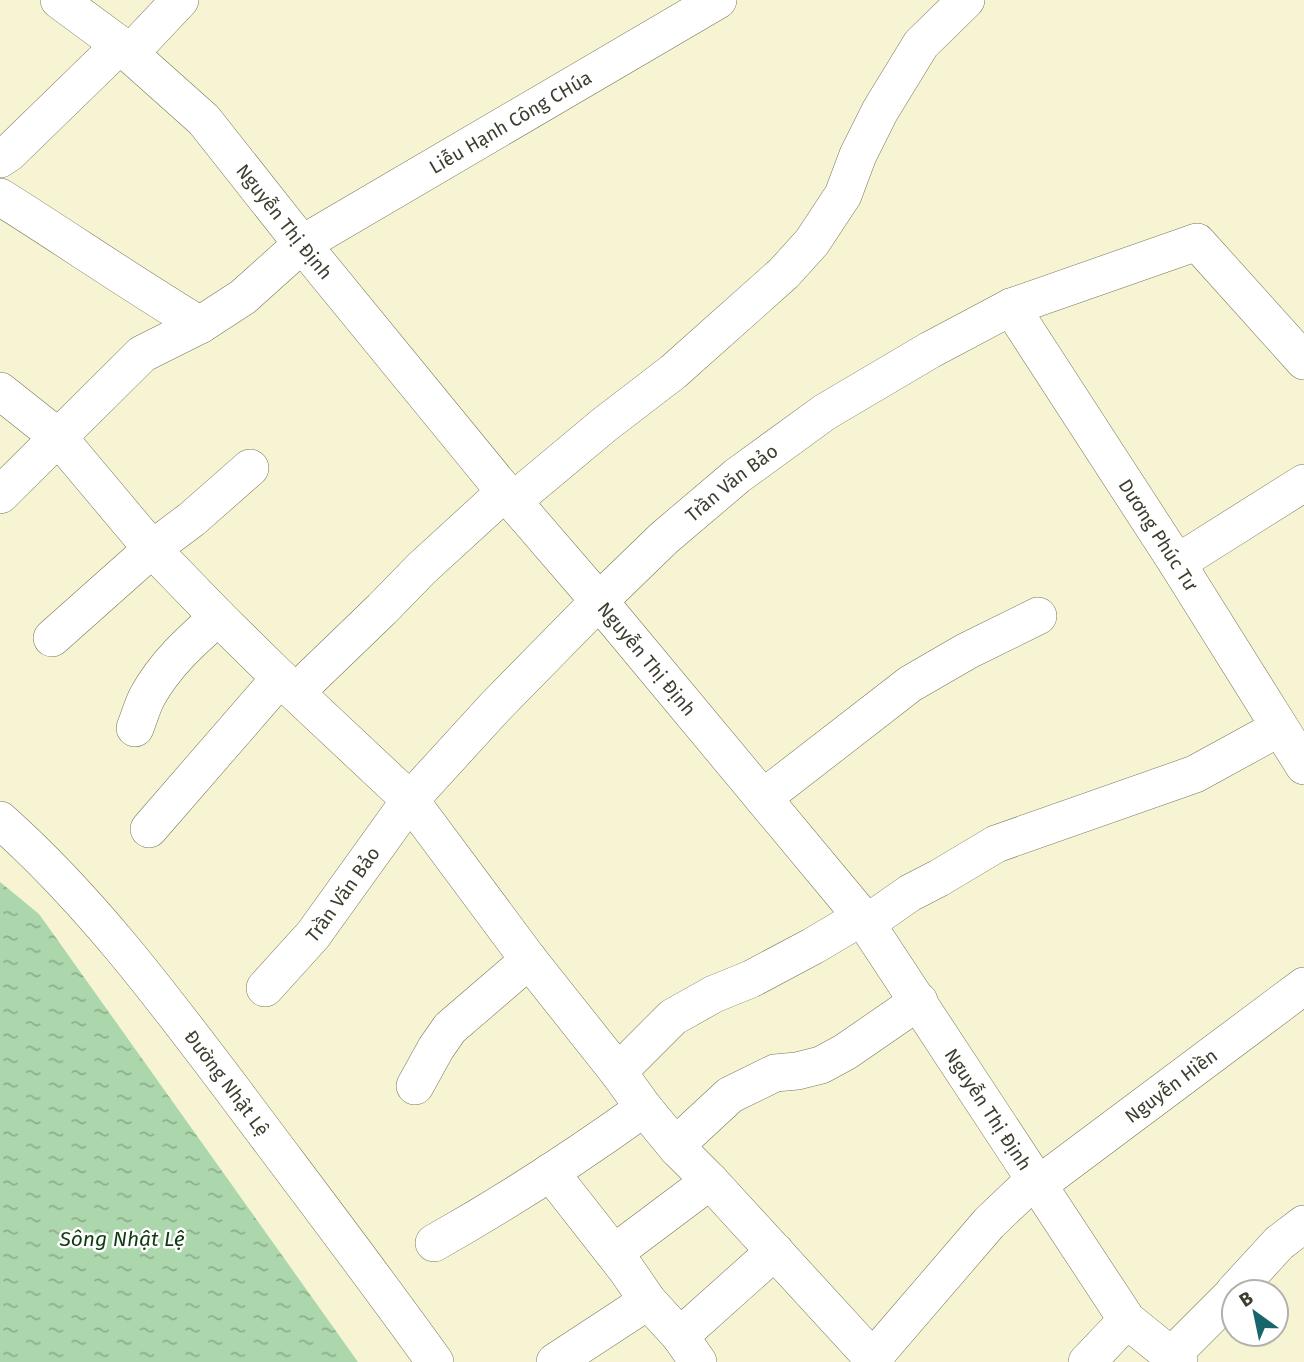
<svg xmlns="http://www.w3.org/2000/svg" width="1304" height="1362" viewBox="0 0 1304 1362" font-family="'Fira Sans',sans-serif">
<defs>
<pattern id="water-ripples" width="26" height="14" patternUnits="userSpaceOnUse" patternTransform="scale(1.75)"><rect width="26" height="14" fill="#acd6ab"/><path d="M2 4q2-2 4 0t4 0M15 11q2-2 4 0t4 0" fill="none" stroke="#8daf8c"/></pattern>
</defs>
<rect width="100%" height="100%" fill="#f6f4d3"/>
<!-- water -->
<path fill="url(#water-ripples)" d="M 0,882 L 39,914 L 358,1362 L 0,1362 Z"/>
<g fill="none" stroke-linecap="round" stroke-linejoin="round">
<!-- minor casing -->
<g stroke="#787659" stroke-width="38">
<g id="minor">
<path id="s1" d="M 59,0 L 120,45 L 204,120 L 302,244 L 505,492 L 599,601 L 862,917 L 1127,1320 L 1179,1362"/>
<path d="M 130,53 L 180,0"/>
<path d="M 0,159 L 9,153 L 120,45"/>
<path d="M 0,197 C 67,239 132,284 200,325"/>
<path id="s2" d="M 1011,307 L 1177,563 L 1304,766"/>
<path d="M 0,391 L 58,437 L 152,549 L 218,617 L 280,678 L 410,800 L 529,960 L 618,1072 L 644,1108 L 677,1148 L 710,1181 L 876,1362"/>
<path id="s3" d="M 0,495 L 142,354 L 200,325 L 243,297 L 302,244 L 718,0"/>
<path d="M 513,501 L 604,425 L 673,372 L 784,273 L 812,242 L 843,195 L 858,155 L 880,111 L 921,44 L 966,0"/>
<path d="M 1177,563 L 1304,483"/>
<path d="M 52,638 L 152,549 L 192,519 L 250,468"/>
<path d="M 296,692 L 382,609 L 422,568 L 505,492"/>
<path d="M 135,728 C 139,718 142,707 147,697 C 165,664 191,641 218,617"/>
<path d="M 763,798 L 910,684 L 967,651 L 1038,616"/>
<path id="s4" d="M 0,820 C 89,899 161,995 232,1089 C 300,1180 369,1270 435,1362"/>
<path d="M 149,829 L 280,678"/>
<path d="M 867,923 L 910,893 L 939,878 L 996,844 L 1195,774 L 1279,728"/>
<path id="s5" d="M 265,988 L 313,935 L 410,800 L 495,707 L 599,601 L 664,538 L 737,476 L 825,412 L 930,350 L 1011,307 L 1197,242 L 1304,361"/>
<path d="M 618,1072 L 673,1017 L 714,994 L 751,979 L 813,946 L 862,917"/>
<path d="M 415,1086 L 436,1048 L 450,1028 L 529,960"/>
<path d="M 677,1148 L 689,1133 L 730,1095 L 775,1073 L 797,1071 L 821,1065 L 845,1052 L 919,1001"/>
<path d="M 550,1172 L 626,1269 L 648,1301 L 680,1336 L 698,1362"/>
<path id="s6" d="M 1038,1185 L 1304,986"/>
<path d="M 434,1243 C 507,1202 576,1157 644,1108"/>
<path d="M 614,1253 L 710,1181"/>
<path d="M 1234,1292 L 1279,1243 L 1304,1224"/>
<path d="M 680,1336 L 775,1251"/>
<path d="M 1172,1355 L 1234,1293"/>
<path d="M 873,1358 L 989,1223 L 1034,1180"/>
<path d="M 555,1362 L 648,1301"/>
<path d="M 1087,1362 L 1127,1320"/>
</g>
</g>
<!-- minor -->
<use href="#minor" stroke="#fff" stroke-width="37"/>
</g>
<g text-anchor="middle" stroke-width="5" stroke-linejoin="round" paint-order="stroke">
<!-- street labels -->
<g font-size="19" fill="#3e3d30" stroke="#fff">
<text dy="7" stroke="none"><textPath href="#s3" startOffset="637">Liễu Hạnh Công CHúa</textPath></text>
<text dy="7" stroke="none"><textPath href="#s1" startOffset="318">Nguyễn Thị Định</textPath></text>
<text dy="7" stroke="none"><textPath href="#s5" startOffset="690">Trần Văn Bảo</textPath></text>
<text dy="7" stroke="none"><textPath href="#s2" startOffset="271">Dương Phúc Tư</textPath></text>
<text dy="7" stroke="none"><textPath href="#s1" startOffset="886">Nguyễn Thị Định</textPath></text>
<text dy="7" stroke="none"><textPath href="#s5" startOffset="122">Trần Văn Bảo</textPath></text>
<text dy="7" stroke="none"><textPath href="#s4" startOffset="348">Đường Nhật Lệ</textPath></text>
<text dy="7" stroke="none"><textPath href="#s6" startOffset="166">Nguyễn Hiền</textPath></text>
<text dy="7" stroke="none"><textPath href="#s1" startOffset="1452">Nguyễn Thị Định</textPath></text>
</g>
<!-- water labels -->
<g font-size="21" font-style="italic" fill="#0f3b11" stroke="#fff">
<text x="122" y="1246">Sông Nhật Lệ</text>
</g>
</g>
<!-- north arrow -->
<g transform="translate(1255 1313) rotate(327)"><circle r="33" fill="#ffffff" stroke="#b2b1ac" stroke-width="2"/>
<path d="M0-5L12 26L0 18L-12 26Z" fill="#18666c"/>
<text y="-10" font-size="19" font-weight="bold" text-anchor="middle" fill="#3e3d30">B</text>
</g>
</svg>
